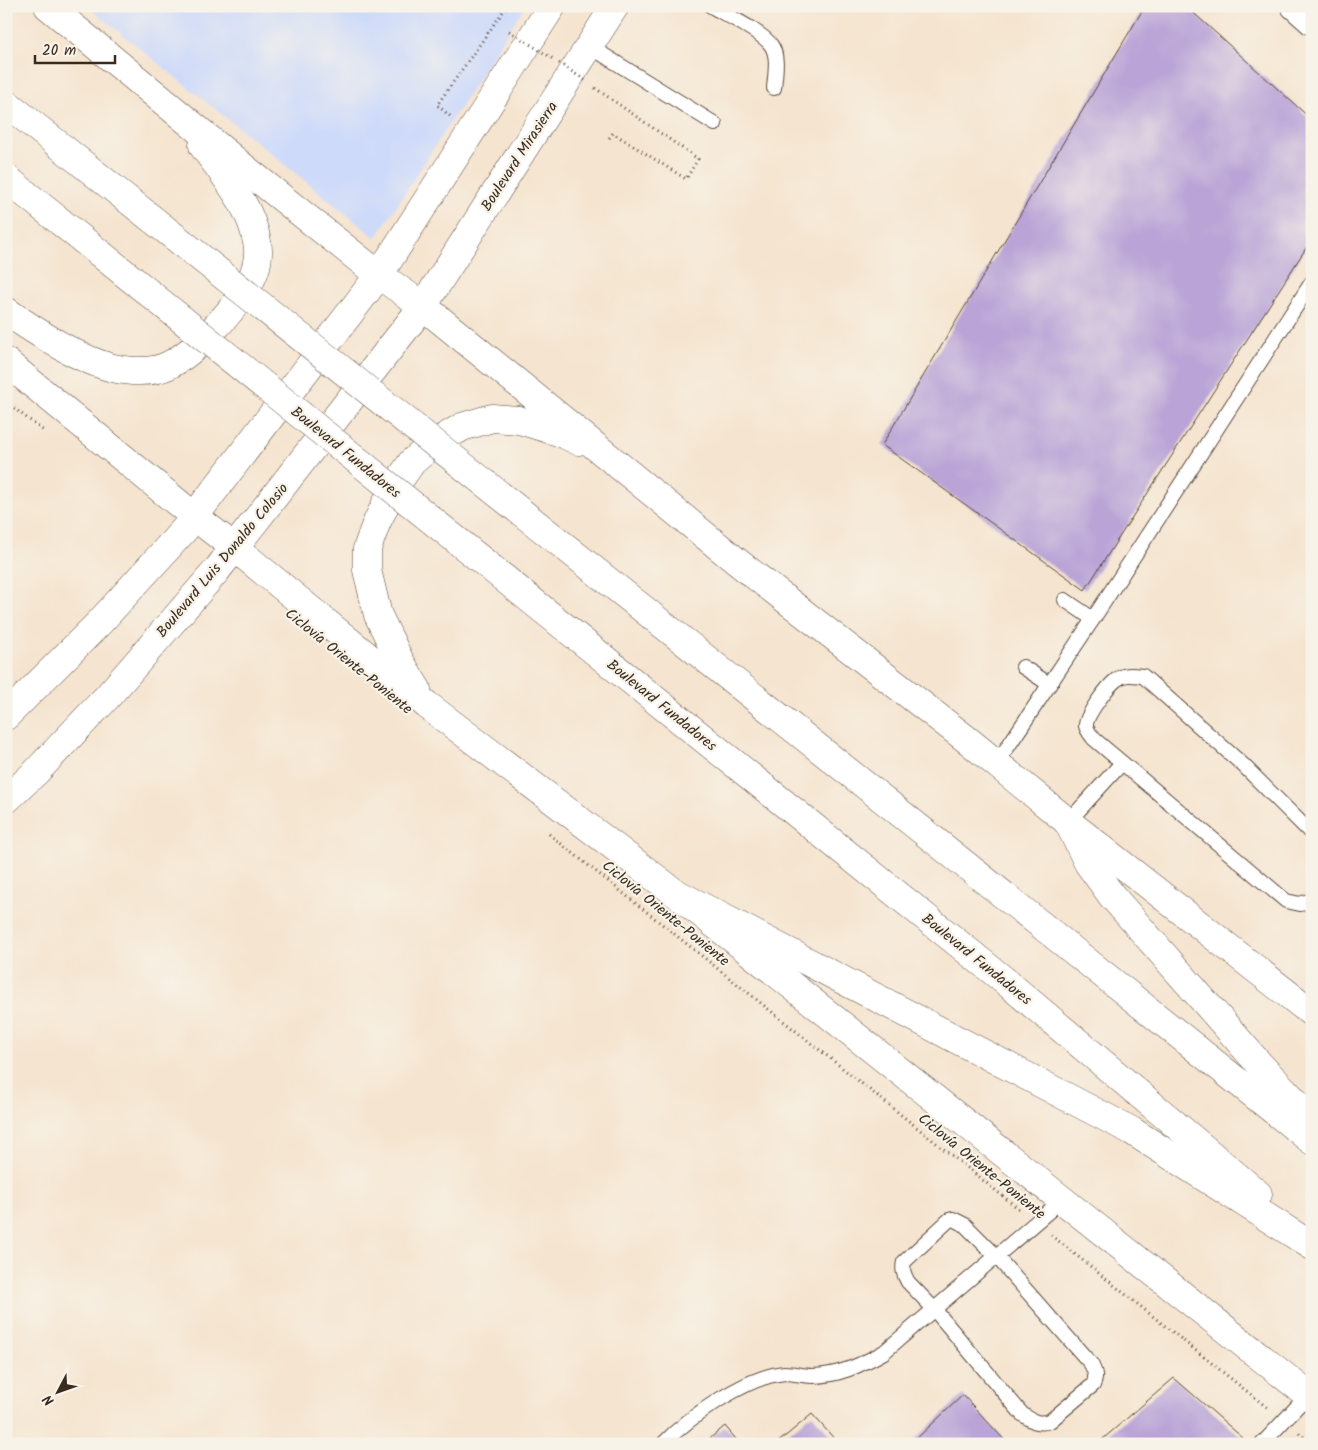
<svg xmlns="http://www.w3.org/2000/svg" width="1318" height="1450" viewBox="0 0 1318 1450" font-family="Kalam,sans-serif">
<rect width="100%" height="100%" fill="#f7f3e8"/>
<filter id="ink" filterUnits="userSpaceOnUse"><feTurbulence type="fractalNoise" baseFrequency=".02" numOctaves="2"/><feDisplacementMap in="SourceGraphic" scale="10" xChannelSelector="R" yChannelSelector="G"/><feConvolveMatrix kernelMatrix="1 2 1 2 8 2 1 2 1" color-interpolation-filters="sRGB"/></filter>
<filter id="wash" filterUnits="userSpaceOnUse"><feTurbulence type="fractalNoise" baseFrequency=".0096" numOctaves="4" result="noise"/><feDisplacementMap in="SourceGraphic" scale="20" xChannelSelector="R" yChannelSelector="G"/><feGaussianBlur stdDeviation="1.12" result="paint"/><feColorMatrix in="noise" values="0 0 0 0 0 0 0 0 0 0 0 0 0 0 0 0 0 1.4 0 .05"/><feComposite in="paint" operator="in"/></filter>
<g filter="url(#wash)">
<rect width="100%" height="100%" fill="#f5e4cf"/>
<!-- built -->
<path fill="#cedafa" d="M 87,6 L 525,6 L 376,238 Z"/>
<g id="blocks">
<!-- building -->
<g fill="#baa4d7">
<path d="M 1145,6 L 1186,6 L 1312,120 L 1312,239 L 1085,590 L 882,445 Z"/>
<path d="M 1174,1378 L 1244,1439 L 1239,1444 L 1097,1444 Z"/>
<path d="M 963,1395 L 1008,1444 L 918,1444 L 915,1440 Z"/>
<path d="M 812,1414 L 839,1444 L 776,1444 Z"/>
<path d="M 725,1426 L 740,1444 L 703,1444 Z"/>
</g>
</g>
</g>
<g filter="url(#ink)">
<use href="#blocks" fill-opacity="0" stroke="#574639" stroke-width="1"/>
<g fill="none" stroke-linecap="round" stroke-linejoin="round">
<!-- lane casing -->
<g stroke="#574639" stroke-width="16">
<g id="lane">
<path d="M 711,6 C 726,15 762,32 771,45 C 779,56 775,75 774,88"/>
<path d="M 589,46 L 715,124"/>
<path d="M 1065,600 L 1093,619"/>
<path d="M 1023,667 L 1049,684"/>
<path d="M 997,763 L 1093,619 L 1312,282"/>
<path d="M 1068,822 L 1122,763"/>
<path d="M 1312,834 L 1243,765 L 1143,676 C 1134,675 1124,673 1116,680 C 1108,686 1085,716 1086,726 C 1087,731 1091,735 1094,739 L 1286,901 L 1300,904 L 1312,900"/>
<path d="M 953,1219 L 965,1225 L 996,1256 L 1091,1364 C 1095,1372 1097,1377 1093,1385 L 1050,1421 C 1038,1425 1032,1421 1022,1414 L 934,1309 L 908,1282 C 904,1275 902,1270 904,1262 L 949,1220 Z"/>
<path d="M 663,1444 C 689,1417 747,1376 785,1373 C 793,1373 803,1376 812,1376 C 838,1376 861,1365 884,1352 L 1062,1200"/>
<path d="M 1262,1444 L 1308,1395"/>
</g>
</g>
<!-- street casing -->
<g stroke="#574639" stroke-width="28">
<path id="street" d="M 1294,6 L 1312,22"/>
</g>
<!-- secondary casing -->
<g stroke="#574639" stroke-width="29">
<g id="secondary">
<path d="M 48,6 L 248,171 L 379,275 L 552,6"/>
<path d="M 615,6 L 423,306 L 740,564 L 970,742 L 1068,822 L 1312,1013"/>
<path d="M 6,311 C 36,332 88,366 124,370 C 139,372 155,372 169,365 C 195,352 237,308 250,282 C 256,270 260,255 257,242 C 251,206 224,175 203,146"/>
<path d="M 6,362 L 195,517 L 235,548 L 427,705 L 674,892 L 1312,1398"/>
<path d="M 417,689 L 400,661 L 378,615 L 367,570 L 367,549 L 376,524 L 392,491 L 412,462 L 432,445 L 462,427 L 492,418 L 519,420 L 561,433 L 578,441"/>
</g>
</g>
<!-- primary casing -->
<g stroke="#574639" stroke-width="29">
<path id="primary" d="M 6,716 L 100,622 L 184,530 L 379,275 L 423,306 L 217,570 L 108,696 L 36,772 L 6,800"/>
</g>
<!-- highway casing -->
<g stroke="#574639" stroke-width="29">
<g id="highway">
<path d="M 1068,822 L 1088,863 L 1112,896 L 1260,1065 L 1312,1119"/>
<path d="M 674,892 L 1132,1131 L 1312,1246"/>
<path d="M 1045,928 L 1312,1141"/>
<path d="M 1005,981 L 1258,1194"/>
</g>
</g>
<!-- path -->
<g stroke="#574639" stroke-width="3" stroke-dasharray="1 4" stroke-linecap="butt">
<path d="M 595,88 L 698,159 L 686,179 L 613,133 L 607,141"/>
<path d="M 450,116 L 437,105 L 507,6"/>
<path d="M 6,402 L 45,432"/>
<path d="M 549,834 L 1019,1209"/>
<path d="M 1051,1235 L 1269,1409"/>
<path d="M 1299,1433 L 1312,1444"/>
</g>
<!-- lane -->
<use href="#lane" stroke="#fff" stroke-width="14"/>
<!-- street -->
<use href="#street" stroke="#fff" stroke-width="26"/>
<!-- secondary -->
<use href="#secondary" stroke="#fff" stroke-width="28"/>
<!-- primary -->
<use href="#primary" stroke="#fff" stroke-width="28"/>
<!-- highway -->
<use href="#highway" stroke="#fff" stroke-width="28"/>
<!-- highway-bridge casing -->
<g stroke="#574639" stroke-width="29" stroke-linecap="butt">
<g id="highway-bridge">
<path d="M 6,103 L 1045,928"/>
<path d="M 6,178 L 1005,981"/>
</g>
</g>
<!-- path-bridge -->
<g stroke="#574639" stroke-width="3" stroke-dasharray="1 4" stroke-linecap="butt">
<path d="M 509,31 L 555,60"/>
<path d="M 559,63 L 586,81"/>
</g>
<!-- highway-bridge -->
<use href="#highway-bridge" stroke="#fff" stroke-width="28"/>
</g>
</g>
<g text-anchor="middle" stroke-width="4.5" stroke-linejoin="round" paint-order="stroke">
<!-- street labels -->
<g font-size="15" fill="#3b2a1e" stroke="#f7f3e8">
<text transform="translate(519 156) rotate(-57)" y="5">Boulevard Mirasierra</text>
<text transform="translate(346 452) rotate(39)" y="5">Boulevard Fundadores</text>
<text transform="translate(222 560) rotate(-50)" y="5">Boulevard Luis Donaldo Colosio</text>
<text transform="translate(349 661) rotate(39)" y="5">Ciclovía Oriente-Poniente</text>
<text transform="translate(662 705) rotate(39)" y="5">Boulevard Fundadores</text>
<text transform="translate(666 913) rotate(39)" y="5">Ciclovía Oriente-Poniente</text>
<text transform="translate(977 959) rotate(39)" y="5">Boulevard Fundadores</text>
<text transform="translate(982 1166) rotate(39)" y="5">Ciclovía Oriente-Poniente</text>
</g>
</g>
<!-- margin -->
<rect width="1318" height="1450" fill="none" stroke="#f7f3e8" stroke-width="25"/>
<!-- north arrow -->
<g transform="translate(58 1392) rotate(229)" stroke="#f7f3e8" stroke-width="4" paint-order="stroke">
<path d="M0-4L9 19L0 12L-9 19Z" fill="#3b2a1e"/>
<text y="-8" font-size="14" font-weight="bold" text-anchor="middle" fill="#3b2a1e">N</text>
</g>
<!-- scale -->
<path d="M35 55v8h80v-8" fill="none" stroke="#3b2a1e" stroke-width="2.5"/>
<text x="42" y="55" font-size="15" fill="#3b2a1e" stroke="#f7f3e8" stroke-width="4" paint-order="stroke">20 m</text>
</svg>
